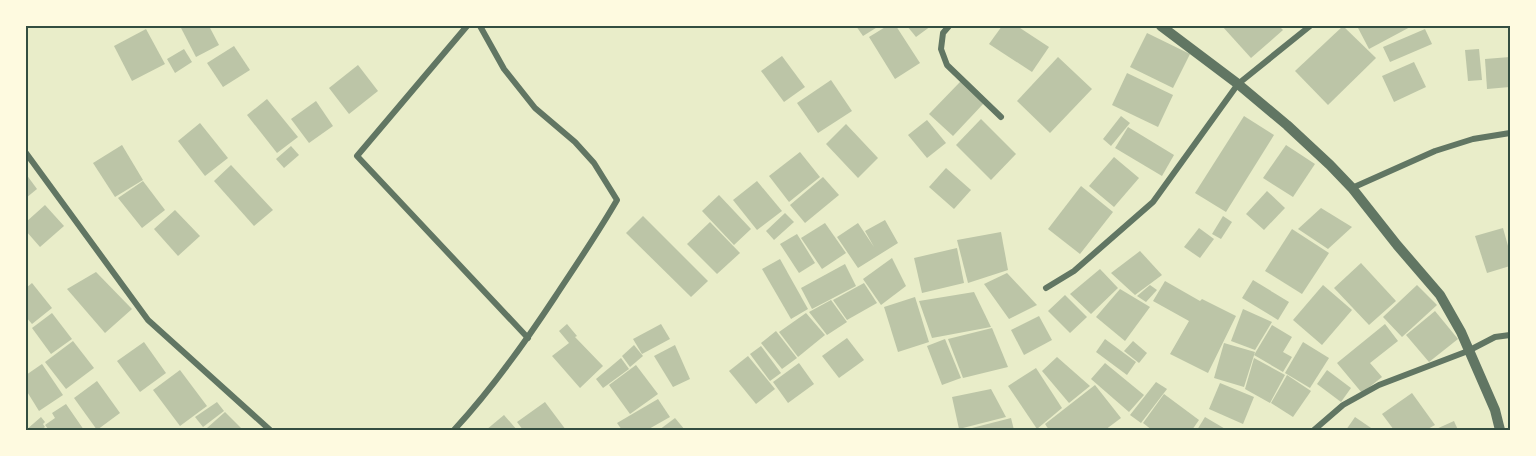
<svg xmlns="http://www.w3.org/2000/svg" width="1536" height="456" viewBox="0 0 1536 456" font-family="Figtree,sans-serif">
<rect width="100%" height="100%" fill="#e9edc9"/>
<!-- building -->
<g fill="#bcc5a7">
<path d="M 180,26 L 209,26 L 219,45 L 196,57 Z"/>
<path d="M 856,26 L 879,26 L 863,36 Z"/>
<path d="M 887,26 L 896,26 L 920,63 L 895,79 L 869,37 Z"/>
<path d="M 907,26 L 931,26 L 916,37 Z"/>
<path d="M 1002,26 L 1017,26 L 1049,47 L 1032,72 L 989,44 Z"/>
<path d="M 1222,26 L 1279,26 L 1283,30 L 1251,58 Z"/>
<path d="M 1343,26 L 1376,58 L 1328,105 L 1295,71 Z"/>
<path d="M 1357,26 L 1412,26 L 1369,49 Z"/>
<path d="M 146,29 L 165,64 L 132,81 L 114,46 Z"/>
<path d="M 1425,29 L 1432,44 L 1390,62 L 1383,47 Z"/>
<path d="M 1147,33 L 1190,54 L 1173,88 L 1130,67 Z"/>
<path d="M 234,46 L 250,70 L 223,87 L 207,63 Z"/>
<path d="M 184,49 L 192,62 L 175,73 L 167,59 Z"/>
<path d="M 1479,49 L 1482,80 L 1468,81 L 1465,50 Z"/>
<path d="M 782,56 L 805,87 L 784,102 L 761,71 Z"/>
<path d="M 1058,57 L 1092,89 L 1050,133 L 1017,101 Z"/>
<path d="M 1510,57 L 1510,87 L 1487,89 L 1485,59 Z"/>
<path d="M 1414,62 L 1426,87 L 1394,102 L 1382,76 Z"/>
<path d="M 358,65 L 378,91 L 349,114 L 329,88 Z"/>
<path d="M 1127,73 L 1173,95 L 1158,127 L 1112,105 Z"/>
<path d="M 831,80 L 852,111 L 818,133 L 797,103 Z"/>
<path d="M 961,81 L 984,103 L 953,136 L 929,114 Z"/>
<path d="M 267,99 L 298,137 L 277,153 L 247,115 Z"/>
<path d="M 316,101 L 333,126 L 309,143 L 291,119 Z"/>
<path d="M 1121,116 L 1130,123 L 1111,146 L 1103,139 Z"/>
<path d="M 1244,116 L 1274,135 L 1226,212 L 1195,193 Z"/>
<path d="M 981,119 L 1016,154 L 991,180 L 956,145 Z"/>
<path d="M 927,120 L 946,143 L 927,158 L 908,135 Z"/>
<path d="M 200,123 L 228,158 L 205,176 L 178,141 Z"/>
<path d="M 846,124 L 878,158 L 858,178 L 826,144 Z"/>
<path d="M 1128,127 L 1174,155 L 1162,176 L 1115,148 Z"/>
<path d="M 122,145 L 143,180 L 115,197 L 93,163 Z"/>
<path d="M 1286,145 L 1315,164 L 1293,197 L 1263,178 Z"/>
<path d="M 291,146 L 299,155 L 284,168 L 276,159 Z"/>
<path d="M 800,152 L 820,177 L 789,202 L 769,176 Z"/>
<path d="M 1114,157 L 1139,178 L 1114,207 L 1089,186 Z"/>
<path d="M 231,165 L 273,210 L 254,226 L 214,181 Z"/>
<path d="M 946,168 L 971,190 L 954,209 L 929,187 Z"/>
<path d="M 26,174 L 37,189 L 26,198 Z"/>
<path d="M 823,177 L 839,195 L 805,223 L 790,205 Z"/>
<path d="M 143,181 L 165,210 L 142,228 L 118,198 Z"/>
<path d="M 757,181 L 782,211 L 757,230 L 733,200 Z"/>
<path d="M 1081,186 L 1113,212 L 1080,254 L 1048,229 Z"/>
<path d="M 1267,191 L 1285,208 L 1264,230 L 1246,214 Z"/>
<path d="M 719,195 L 751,229 L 734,245 L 702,211 Z"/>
<path d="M 45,205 L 64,226 L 40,247 L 26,231 L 26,222 Z"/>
<path d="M 1321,208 L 1352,227 L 1328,249 L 1298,229 Z"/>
<path d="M 175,210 L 200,236 L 178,256 L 154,229 Z"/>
<path d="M 785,213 L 794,222 L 774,240 L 766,231 Z"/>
<path d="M 643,216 L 708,281 L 691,297 L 626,233 Z"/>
<path d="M 1223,216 L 1232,222 L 1221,239 L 1212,234 Z"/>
<path d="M 885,220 L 898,243 L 858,268 L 837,237 L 858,223 L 874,247 L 865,231 Z"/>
<path d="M 710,222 L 740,253 L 717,274 L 687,244 Z"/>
<path d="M 825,223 L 846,253 L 822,269 L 801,238 Z"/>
<path d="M 1199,228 L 1214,239 L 1200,258 L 1184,247 Z"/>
<path d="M 1503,228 L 1510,253 L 1510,266 L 1487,273 L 1475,236 Z"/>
<path d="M 1292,229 L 1329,253 L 1302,294 L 1265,271 Z"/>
<path d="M 1001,232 L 1008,270 L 968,283 L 957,240 Z"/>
<path d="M 797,234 L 815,263 L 799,273 L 780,244 Z"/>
<path d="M 957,248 L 964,283 L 922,293 L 914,258 Z"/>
<path d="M 1140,251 L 1162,275 L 1135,295 L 1111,273 Z"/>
<path d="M 892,258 L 906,286 L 881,305 L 863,279 Z"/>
<path d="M 780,259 L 808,309 L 791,319 L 762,269 Z"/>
<path d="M 1361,263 L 1396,301 L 1369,325 L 1334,288 Z"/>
<path d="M 845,264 L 856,286 L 812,309 L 801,288 Z"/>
<path d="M 1100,269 L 1118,288 L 1091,314 L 1070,294 Z"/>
<path d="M 96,272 L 132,309 L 105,333 L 67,289 Z"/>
<path d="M 1007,273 L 1037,305 L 1009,319 L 984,284 Z"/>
<path d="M 1253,280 L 1289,302 L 1278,320 L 1242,298 Z"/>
<path d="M 1165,281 L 1200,301 L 1202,299 L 1236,316 L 1208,373 L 1170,354 L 1189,321 L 1153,301 Z"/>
<path d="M 32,283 L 52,308 L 32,324 L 26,317 L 26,288 Z"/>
<path d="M 864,283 L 877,303 L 847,320 L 833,300 Z"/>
<path d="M 1150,285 L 1157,290 L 1146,302 L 1137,296 Z"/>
<path d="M 1323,285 L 1352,310 L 1322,345 L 1293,320 Z"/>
<path d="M 1417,285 L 1437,305 L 1402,337 L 1383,317 Z"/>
<path d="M 1120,289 L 1150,307 L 1125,341 L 1096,317 Z"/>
<path d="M 974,292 L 991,327 L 932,338 L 919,301 Z"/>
<path d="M 1065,295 L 1087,317 L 1070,333 L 1048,311 Z"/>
<path d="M 915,297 L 929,342 L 898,352 L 884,307 Z"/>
<path d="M 831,300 L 847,322 L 827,335 L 809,312 Z"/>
<path d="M 1243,309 L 1272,322 L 1255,350 L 1231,341 Z"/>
<path d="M 1435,311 L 1458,339 L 1429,362 L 1406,335 Z"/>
<path d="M 52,313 L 72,339 L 51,354 L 32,328 Z"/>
<path d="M 806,313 L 825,335 L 798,357 L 779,332 Z"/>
<path d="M 1039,316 L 1052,340 L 1024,355 L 1011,330 Z"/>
<path d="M 567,324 L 577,336 L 575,337 L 603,366 L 580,388 L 552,356 L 569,343 L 559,331 Z"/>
<path d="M 661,324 L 670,339 L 642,354 L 633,339 Z"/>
<path d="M 1385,324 L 1398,341 L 1370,363 L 1382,377 L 1362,393 L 1337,363 Z"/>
<path d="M 1272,325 L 1292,337 L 1283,352 L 1292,357 L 1283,372 L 1254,355 Z"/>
<path d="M 992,328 L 1008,367 L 963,378 L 948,339 Z"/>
<path d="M 776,331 L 797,358 L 782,369 L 761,343 Z"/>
<path d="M 847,338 L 864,360 L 839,378 L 822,356 Z"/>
<path d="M 945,339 L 961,378 L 942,385 L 927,346 Z"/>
<path d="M 1105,339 L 1136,362 L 1127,375 L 1096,352 Z"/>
<path d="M 73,341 L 94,368 L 66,389 L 45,362 Z"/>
<path d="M 1133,341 L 1147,353 L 1139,363 L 1124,351 Z"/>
<path d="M 144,342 L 166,373 L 140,392 L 117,361 Z"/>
<path d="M 1303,342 L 1329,358 L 1310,388 L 1285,373 Z"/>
<path d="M 1224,343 L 1255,352 L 1244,387 L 1214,378 Z"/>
<path d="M 634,345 L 643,356 L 630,367 L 622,356 Z"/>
<path d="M 675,345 L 690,379 L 673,387 L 654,356 Z"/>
<path d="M 761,346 L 781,373 L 770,381 L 750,354 Z"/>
<path d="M 748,356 L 775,389 L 756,404 L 729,371 Z"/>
<path d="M 1057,357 L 1090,386 L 1069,403 L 1042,371 Z"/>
<path d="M 621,358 L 629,369 L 603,388 L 596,379 Z"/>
<path d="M 1254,358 L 1285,375 L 1270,403 L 1245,389 Z"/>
<path d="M 799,363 L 814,384 L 788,403 L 773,382 Z"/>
<path d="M 1105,363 L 1144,395 L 1129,412 L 1091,379 Z"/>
<path d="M 42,364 L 63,395 L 39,411 L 26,390 L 26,375 Z"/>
<path d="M 636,365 L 658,394 L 630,414 L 609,385 Z"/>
<path d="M 1036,368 L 1062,408 L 1037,429 L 1008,386 Z"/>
<path d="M 180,370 L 207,406 L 180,426 L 153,390 Z"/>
<path d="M 1327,370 L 1351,388 L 1341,402 L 1317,384 Z"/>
<path d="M 1287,375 L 1311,391 L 1293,417 L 1271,403 Z"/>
<path d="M 97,381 L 120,413 L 97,430 L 74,398 Z"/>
<path d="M 1156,382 L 1167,389 L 1141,423 L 1130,415 Z"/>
<path d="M 1220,383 L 1254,397 L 1243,424 L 1209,409 Z"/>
<path d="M 1095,385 L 1121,418 L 1105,430 L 1049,430 L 1045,424 Z"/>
<path d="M 991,389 L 1006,417 L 959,429 L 952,397 Z"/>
<path d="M 1412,393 L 1435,425 L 1426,430 L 1394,430 L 1382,414 Z"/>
<path d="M 1164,394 L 1199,420 L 1192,430 L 1152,430 L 1143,423 Z"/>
<path d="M 658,399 L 670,417 L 647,430 L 622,430 L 617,423 Z"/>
<path d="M 217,402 L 224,411 L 203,427 L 195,417 Z"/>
<path d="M 545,402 L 566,430 L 523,430 L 517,422 Z"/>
<path d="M 66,404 L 84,430 L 49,430 L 45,425 L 55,418 L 52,413 Z"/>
<path d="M 225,412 L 243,430 L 209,430 L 207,428 Z"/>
<path d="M 504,415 L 517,430 L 486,430 Z"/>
<path d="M 41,417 L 45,422 L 43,424 L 45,427 L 41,430 L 26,430 Z"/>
<path d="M 1205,417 L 1227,430 L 1197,430 Z"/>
<path d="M 1355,417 L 1374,430 L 1346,430 Z"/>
<path d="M 675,418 L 685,430 L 659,430 Z"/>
<path d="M 1011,418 L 1014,430 L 972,430 L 972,428 Z"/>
<path d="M 1454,421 L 1458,430 L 1434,430 Z"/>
</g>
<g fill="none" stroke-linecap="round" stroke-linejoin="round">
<!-- minor -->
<g stroke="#617663" stroke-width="6">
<path d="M 467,26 L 357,156 L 528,338"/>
<path d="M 949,26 L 943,33 L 941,49 L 947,65 L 1001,117"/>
<path d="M 26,153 L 148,320 L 270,430"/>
<path d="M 1352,188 L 1435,151 L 1473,139 L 1510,133"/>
<path d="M 1046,288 L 1074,271 L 1153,202 L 1238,84 L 1310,26"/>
<path d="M 454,430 C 492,389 524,344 555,297 C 576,265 598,233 617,200 L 594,163 L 575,142 L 535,108 L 504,69 L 480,26"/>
<path d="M 1314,430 L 1343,405 L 1379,385 L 1468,351 L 1495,337 L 1510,335"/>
</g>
<!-- tertiary -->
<path stroke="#617663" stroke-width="10" d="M 1161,26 L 1238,84 L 1287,125 L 1330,165 L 1352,188 L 1397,245 L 1440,295 L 1461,332 L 1495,410 L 1500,430"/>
</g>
<!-- border -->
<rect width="1536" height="456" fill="none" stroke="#fefae0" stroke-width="54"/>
<rect x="27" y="27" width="1482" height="402" fill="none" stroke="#344e41" stroke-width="2"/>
</svg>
